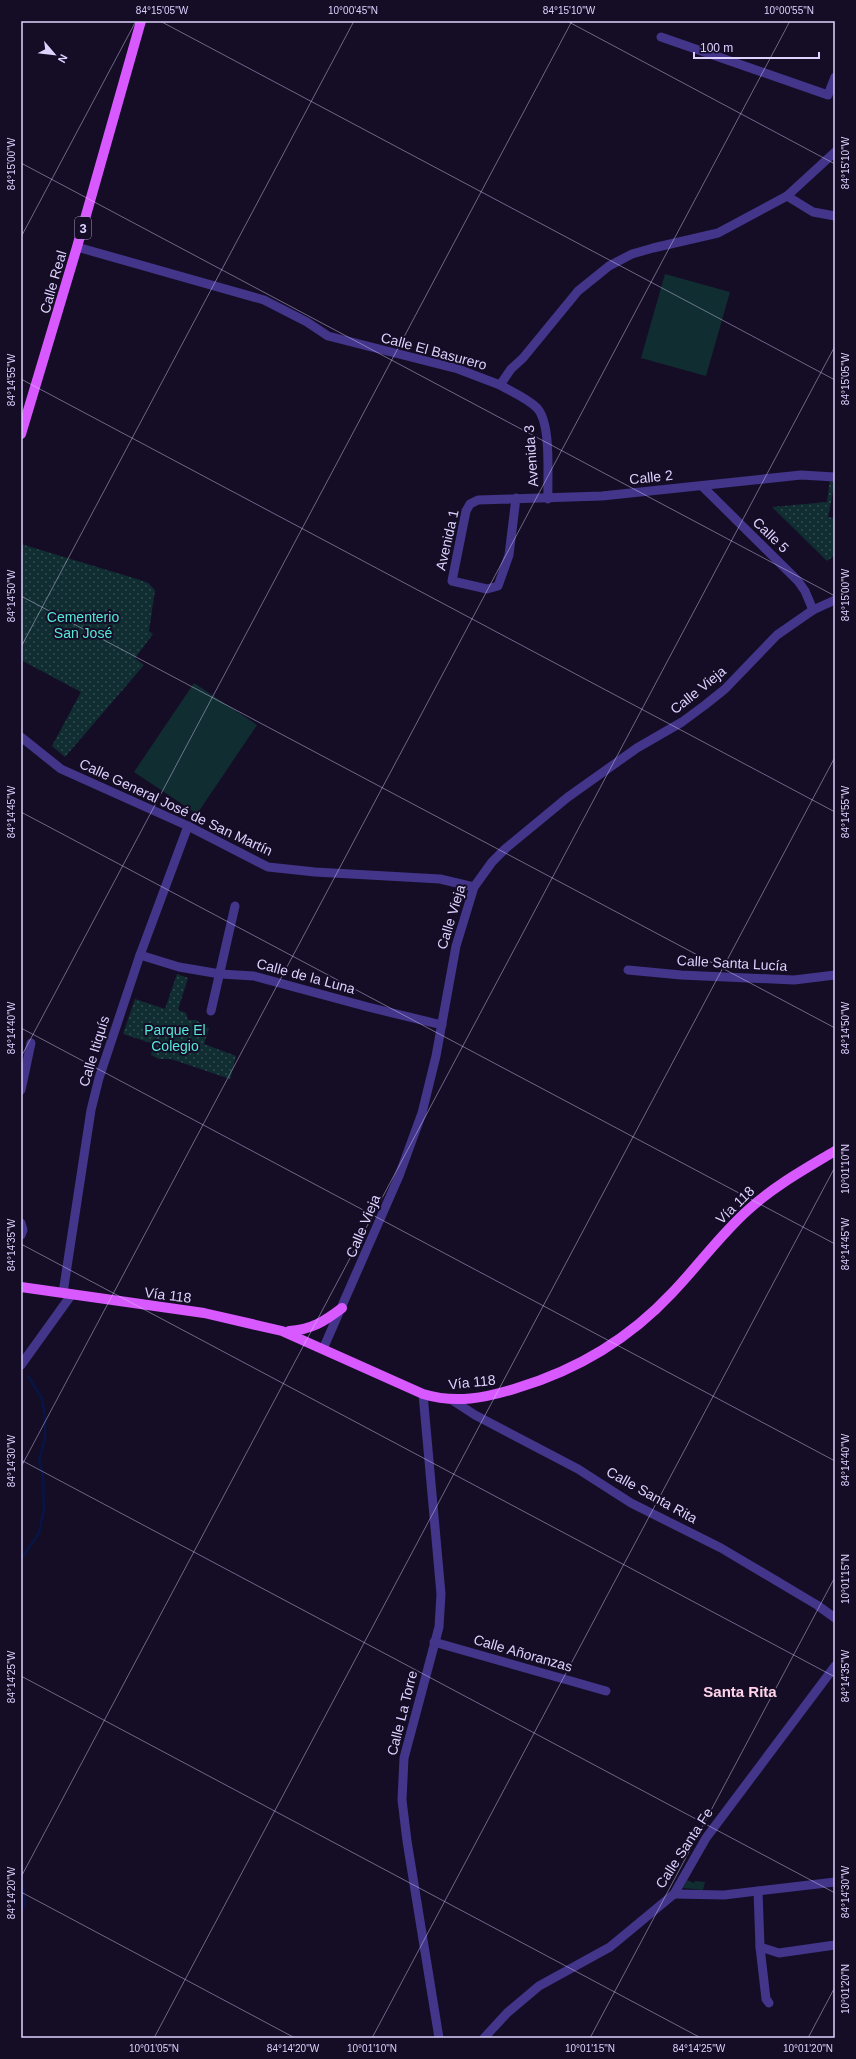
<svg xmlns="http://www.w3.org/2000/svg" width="856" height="2059" viewBox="0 0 856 2059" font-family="Helvetica,sans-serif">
<defs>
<pattern id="grass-dots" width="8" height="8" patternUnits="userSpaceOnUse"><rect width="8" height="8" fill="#102d31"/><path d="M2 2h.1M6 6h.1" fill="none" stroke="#324b50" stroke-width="1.8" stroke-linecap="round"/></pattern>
</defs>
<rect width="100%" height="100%" fill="#150d26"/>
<!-- grass -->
<g fill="url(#grass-dots)">
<path d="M 830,479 L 835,480 L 835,482 L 828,517 L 835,518 L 835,555 L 827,561 L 772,507 L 827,502 Z"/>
<path d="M 21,544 L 140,580 L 148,583 L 155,590 L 149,631 L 153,634 L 135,658 L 144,665 L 65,757 L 52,746 L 81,692 L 21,660 Z"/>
<path d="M 177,974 L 188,978 L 178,1010 L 186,1013 L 188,1020 L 196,1020 L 202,1024 L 201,1026 L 209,1028 L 204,1044 L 236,1056 L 230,1079 L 171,1059 L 159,1059 L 151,1055 L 154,1044 L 123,1034 L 135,999 L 165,1009 Z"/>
</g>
<!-- garden -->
<g fill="#102d31">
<path d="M 665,274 L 730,292 L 706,376 L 641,358 Z"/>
<path d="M 194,683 L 257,725 L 197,814 L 134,772 Z"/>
<path d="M 687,1880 L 694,1883 L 695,1881 L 705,1882 L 703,1890 L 683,1888 Z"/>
</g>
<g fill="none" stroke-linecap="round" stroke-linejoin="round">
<!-- stream -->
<g stroke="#061546" stroke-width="2.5">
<path d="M 21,1559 L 39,1533 L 44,1509 L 43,1477 L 39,1459 L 45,1439 L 45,1417 L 42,1399 L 28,1376"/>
<path d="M 21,1869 L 25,1903 L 21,1912"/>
</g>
<!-- minor -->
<g stroke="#433589" stroke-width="9">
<path d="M 661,37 L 828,95 L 835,77"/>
<path d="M 787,196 L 813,212 L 835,216"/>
<path d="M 77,247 L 264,300 L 307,322 L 328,336 L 458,369 L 500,385 L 511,369 L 523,358 L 578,291 L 609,266 L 632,254 L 653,248 L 718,233 L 787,196 L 835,152"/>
<path d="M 500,385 C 512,392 527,398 537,408 C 552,424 547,478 548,499"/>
<path d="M 702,486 L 798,581 L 805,591 L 813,610"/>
<path d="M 516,498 L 509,555 L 498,586 L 487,589 L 452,581 L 466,511 L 470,504 L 478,500 L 602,496 L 801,475 L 835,477"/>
<path d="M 21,737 L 61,769 L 188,826 L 268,867 L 315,872 L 440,879 L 474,887"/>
<path d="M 140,955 L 179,967 L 220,974 L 254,976 L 368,1007 L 442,1025"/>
<path d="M 628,970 L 681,975 L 794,980 L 835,975"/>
<path d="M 211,1011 L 235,906"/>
<path d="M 21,1090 L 31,1043"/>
<path d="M 21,1223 L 23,1230 L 21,1235"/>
<path d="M 63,1293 L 91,1110 L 99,1078 L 140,955 L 188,826"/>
<path d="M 323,1349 L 399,1176 L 422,1113 L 436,1056 L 456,946 L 474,887 L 492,862 L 505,849 L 568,797 L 637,748 L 682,722 L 705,705 L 725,689 L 777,635 L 813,610 L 835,600"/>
<path d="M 21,1365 L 72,1294"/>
<path d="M 423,1394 L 441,1594 L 439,1627 L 404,1758 L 402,1800 L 407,1841 L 439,2038"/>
<path d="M 452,1400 L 475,1415 L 578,1469 L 631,1503 L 721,1548 L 817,1605 L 835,1618"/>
<path d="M 434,1642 L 606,1691"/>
<path d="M 758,1891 L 760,1947 L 766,1999 L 769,2003"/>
<path d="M 674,1894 L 724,1895 L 835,1882"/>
<path d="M 760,1947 L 779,1953 L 835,1945"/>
<path d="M 484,2038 L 507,2013 L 539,1986 L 610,1947 L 674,1894 L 706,1838 L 835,1666"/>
</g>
<!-- major -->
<g stroke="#d859ff" stroke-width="10">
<path d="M 21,434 L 77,247 L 141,21"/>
<path d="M 21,1287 L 204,1313 L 282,1331 L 423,1394 C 456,1404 485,1398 517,1388 C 577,1370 630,1338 672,1293 C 698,1266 720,1235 748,1210 C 774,1186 805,1169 835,1151"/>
<path d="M 289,1331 C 311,1330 325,1321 342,1308"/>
</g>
</g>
<!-- ticks -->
<path fill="none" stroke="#ded2ff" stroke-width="1" stroke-opacity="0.45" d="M 160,21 L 835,380M 567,21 L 835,164M 21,163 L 835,596M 21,237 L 136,21M 21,379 L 835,812M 21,596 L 835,1028M 21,647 L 354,21M 21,812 L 835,1244M 21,1028 L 835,1461M 21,1057 L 572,21M 21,1244 L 835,1677M 21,1460 L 835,1893M 21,1467 L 790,21M 21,1676 L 701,2038M 21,1877 L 835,346M 21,1892 L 295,2038M 154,2038 L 835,757M 372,2038 L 835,1167M 590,2038 L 835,1577M 808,2038 L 835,1987"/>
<g text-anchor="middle" stroke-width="4" stroke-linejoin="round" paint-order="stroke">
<!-- shield labels -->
<rect fill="#150d26" stroke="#a297be" stroke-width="1" x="75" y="217" width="16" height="22" rx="3"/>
<g font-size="13" font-weight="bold" fill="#ded2ff">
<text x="83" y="233">3</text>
</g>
<!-- street labels -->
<g font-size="14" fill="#ded2ff" stroke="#150d26">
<text transform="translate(53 282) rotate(-74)" y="5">Calle Real</text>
<text transform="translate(434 351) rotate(15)" y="5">Calle El Basurero</text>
<text transform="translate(531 456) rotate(-94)" y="5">Avenida 3</text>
<text transform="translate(651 477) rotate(-6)" y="5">Calle 2</text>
<text transform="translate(771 535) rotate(44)" y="5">Calle 5</text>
<text transform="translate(447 540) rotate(-77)" y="5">Avenida 1</text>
<text transform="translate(698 690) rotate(-39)" y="5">Calle Vieja</text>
<text transform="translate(176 807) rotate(25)" y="5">Calle General José de San Martín</text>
<text transform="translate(451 917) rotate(-73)" y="5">Calle Vieja</text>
<text transform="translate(732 963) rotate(3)" y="5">Calle Santa Lucía</text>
<text transform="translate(306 976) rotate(15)" y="5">Calle de la Luna</text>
<text transform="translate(94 1051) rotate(-73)" y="5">Calle Itiquís</text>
<text transform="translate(735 1205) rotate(-44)" y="5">Vía 118</text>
<text transform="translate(363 1226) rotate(-67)" y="5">Calle Vieja</text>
<text transform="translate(168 1295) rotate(7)" y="5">Vía 118</text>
<text transform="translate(472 1382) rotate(-6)" y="5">Vía 118</text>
<text transform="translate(652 1495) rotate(29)" y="5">Calle Santa Rita</text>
<text transform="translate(523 1653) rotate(16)" y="5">Calle Añoranzas</text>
<text transform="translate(402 1713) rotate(-76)" y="5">Calle La Torre</text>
<text transform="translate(684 1848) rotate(-57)" y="5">Calle Santa Fe</text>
</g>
<!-- park labels -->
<g font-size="14" fill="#55e8d8" stroke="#150d26">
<text x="83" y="622">Cementerio<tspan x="83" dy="16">San José</tspan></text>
<text x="175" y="1035">Parque El<tspan x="175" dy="16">Colegio</tspan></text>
</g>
<!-- neighbourhood labels -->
<g font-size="15" font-weight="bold" fill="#ffd4ea" stroke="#150d26">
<text x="740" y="1697">Santa Rita</text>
</g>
</g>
<!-- border -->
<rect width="856" height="2059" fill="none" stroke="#150d26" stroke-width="44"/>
<!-- north arrow -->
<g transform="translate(54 54) rotate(118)" stroke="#150d26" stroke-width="3" paint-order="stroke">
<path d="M0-3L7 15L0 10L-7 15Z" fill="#ded2ff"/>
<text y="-6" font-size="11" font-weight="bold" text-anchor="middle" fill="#ded2ff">N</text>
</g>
<!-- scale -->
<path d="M694 52v6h125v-6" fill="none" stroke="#ded2ff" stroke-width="2"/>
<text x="700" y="52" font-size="12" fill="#ded2ff" stroke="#150d26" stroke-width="3" paint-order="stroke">100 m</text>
<rect x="22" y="22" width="812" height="2015" fill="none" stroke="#ded2ff" stroke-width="1.5"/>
<g font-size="10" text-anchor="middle" fill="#ded2ff">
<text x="162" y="14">84°15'05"W</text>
<text x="353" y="14">10°00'45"N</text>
<text x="569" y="14">84°15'10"W</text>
<text x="789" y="14">10°00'55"N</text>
<text transform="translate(845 163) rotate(-90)" y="4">84°15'10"W</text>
<text transform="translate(11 164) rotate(-90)" y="4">84°15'00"W</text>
<text transform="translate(845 379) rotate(-90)" y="4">84°15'05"W</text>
<text transform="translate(11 380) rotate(-90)" y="4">84°14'55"W</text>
<text transform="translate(845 595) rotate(-90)" y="4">84°15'00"W</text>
<text transform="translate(11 596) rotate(-90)" y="4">84°14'50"W</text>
<text transform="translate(845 812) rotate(-90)" y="4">84°14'55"W</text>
<text transform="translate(11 812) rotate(-90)" y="4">84°14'45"W</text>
<text transform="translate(845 1028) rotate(-90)" y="4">84°14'50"W</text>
<text transform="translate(11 1028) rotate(-90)" y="4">84°14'40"W</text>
<text transform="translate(845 1169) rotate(-90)" y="4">10°01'10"N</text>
<text transform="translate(845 1244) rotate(-90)" y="4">84°14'45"W</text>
<text transform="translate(11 1245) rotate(-90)" y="4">84°14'35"W</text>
<text transform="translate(845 1460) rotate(-90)" y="4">84°14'40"W</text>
<text transform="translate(11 1461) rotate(-90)" y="4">84°14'30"W</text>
<text transform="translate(845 1579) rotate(-90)" y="4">10°01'15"N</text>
<text transform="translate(845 1676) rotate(-90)" y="4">84°14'35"W</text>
<text transform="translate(11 1677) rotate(-90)" y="4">84°14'25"W</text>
<text transform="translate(845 1892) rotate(-90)" y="4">84°14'30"W</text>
<text transform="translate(11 1893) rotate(-90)" y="4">84°14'20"W</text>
<text transform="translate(845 1989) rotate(-90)" y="4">10°01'20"N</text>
<text x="154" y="2052">10°01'05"N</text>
<text x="293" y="2052">84°14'20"W</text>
<text x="372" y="2052">10°01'10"N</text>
<text x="590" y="2052">10°01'15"N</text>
<text x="699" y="2052">84°14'25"W</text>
<text x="808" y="2052">10°01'20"N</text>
</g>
</svg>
